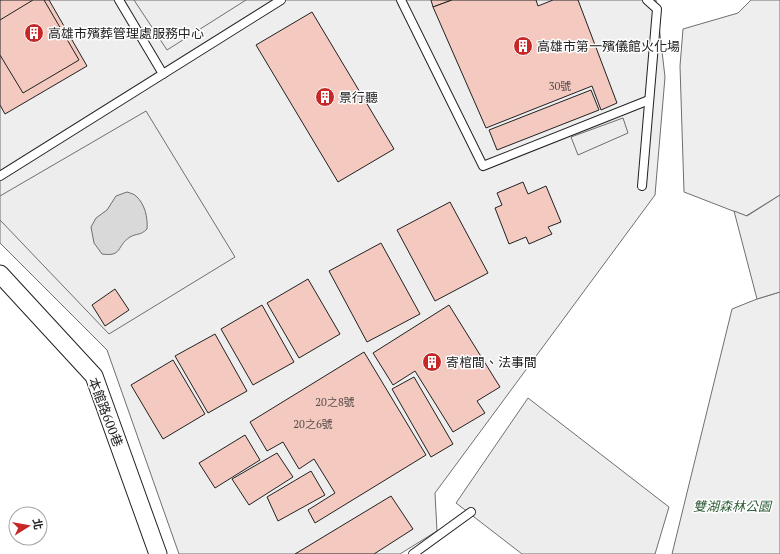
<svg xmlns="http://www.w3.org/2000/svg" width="780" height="554" viewBox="0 0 780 554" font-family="'PT Serif','Noto Sans TC',serif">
<rect width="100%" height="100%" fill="#fff"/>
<!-- green -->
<g fill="#eee" stroke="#6f6f6f">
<path d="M 0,0 L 656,0 L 665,77 L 655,195 L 435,493 L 437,531 L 400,554 L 179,554 L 107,350 L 0,243 Z"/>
<path d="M 751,0 L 780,0 L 780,195 L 746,216 L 684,192 L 680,66 L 683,29 L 738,13 Z"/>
<path d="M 780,292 L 780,554 L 672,554 L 732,309 L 757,299 Z"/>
</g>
<!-- parking -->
<g fill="#ededed" stroke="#6f6f6f">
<path d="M 134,0 L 246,0 L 167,50 Z"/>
<path d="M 146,111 L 235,257 L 109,334 L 0,220 L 0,196 Z"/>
<path d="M 623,118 L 628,133 L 578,155 L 571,137 Z"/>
<path d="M 780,195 L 780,292 L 757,299 L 734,211 L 747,216 Z"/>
<path d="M 528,398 L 669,507 L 655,554 L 522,554 L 456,503 Z"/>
</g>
<!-- water -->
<path fill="#d9d9d9" stroke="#6f6f6f" d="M 127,192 C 130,193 134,194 136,196 C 145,204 148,218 147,229 C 140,236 137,233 130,237 C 116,246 123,257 102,254 L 94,243 L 91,227 L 96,218 L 107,210 L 116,196 Z"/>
<!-- building -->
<g fill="#f3c9c0" stroke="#222">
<path d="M 0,0 L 49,0 L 87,66 L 5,114 L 0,105 Z"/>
<path d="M 33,0 L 44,0 L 79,60 L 23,93 L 0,55 L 0,20 Z"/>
<path d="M 431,0 L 452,0 L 433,7 Z"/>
<path d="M 452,0 L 536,0 L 538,6 L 553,0 L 578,0 L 617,103 L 601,110 L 592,86 L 486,128 L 433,7 Z"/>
<path d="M 312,12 L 394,149 L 338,182 L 256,45 Z"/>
<path d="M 591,90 L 599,110 L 497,150 L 489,130 Z"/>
<path d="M 523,182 L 528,194 L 546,186 L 561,222 L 548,227 L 552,234 L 529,244 L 526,237 L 509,244 L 495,208 L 502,205 L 497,193 Z"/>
<path d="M 450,202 L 488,273 L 435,301 L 397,230 Z"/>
<path d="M 381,243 L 420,314 L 367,342 L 329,271 Z"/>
<path d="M 308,279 L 340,334 L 299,358 L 267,303 Z"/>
<path d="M 115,289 L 129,310 L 105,326 L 92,305 Z"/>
<path d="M 262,305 L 294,362 L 253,385 L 221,329 Z"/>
<path d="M 449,305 L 500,387 L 477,401 L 485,413 L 453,432 L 415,371 L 393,385 L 373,353 Z"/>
<path d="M 215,334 L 247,391 L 208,413 L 175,356 Z"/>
<path d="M 364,352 L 426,455 L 315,523 L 308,510 L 335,493 L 314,459 L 299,469 L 283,442 L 267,451 L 250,422 Z"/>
<path d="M 173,360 L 205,414 L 163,439 L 131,385 Z"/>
<path d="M 414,377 L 453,444 L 431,457 L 392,389 Z"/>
<path d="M 245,435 L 260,460 L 215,488 L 199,463 Z"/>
<path d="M 277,453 L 293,477 L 249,505 L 232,479 Z"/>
<path d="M 311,471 L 325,495 L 278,521 L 267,497 Z"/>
<path d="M 391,496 L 413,529 L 374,554 L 295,554 Z"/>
</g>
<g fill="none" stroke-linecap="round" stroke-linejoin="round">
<!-- service casing -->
<g stroke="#222" stroke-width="10">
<g id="service">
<path d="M 119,0 L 163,74"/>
<path d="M 401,0 L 483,166 L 649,100"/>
<path d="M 0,176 L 281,0"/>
<path d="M 642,186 L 657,9 L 647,0"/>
<path d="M 413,554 L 471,512"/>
</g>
</g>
<!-- minor casing -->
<g stroke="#222" stroke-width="19">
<path id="minor" d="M 0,274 L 94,376 L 158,554"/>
</g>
<!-- service -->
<use href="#service" stroke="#fff" stroke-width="8"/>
<!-- minor -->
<use href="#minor" stroke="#fff" stroke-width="17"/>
</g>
<!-- icons -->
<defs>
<g id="building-disc" transform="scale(1)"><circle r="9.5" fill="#c62828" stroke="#fff"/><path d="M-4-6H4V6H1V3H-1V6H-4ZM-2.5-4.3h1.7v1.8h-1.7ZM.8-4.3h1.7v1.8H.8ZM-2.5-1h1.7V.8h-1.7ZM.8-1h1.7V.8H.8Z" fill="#fff"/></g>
</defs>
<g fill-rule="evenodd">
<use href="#building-disc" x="34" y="33"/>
<use href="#building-disc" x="523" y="46"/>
<use href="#building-disc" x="325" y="97"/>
<use href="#building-disc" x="432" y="362"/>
</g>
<g text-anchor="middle" stroke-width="3" stroke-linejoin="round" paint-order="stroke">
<!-- number labels -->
<g font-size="11" fill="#564c4a">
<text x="560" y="90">30號</text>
<text x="335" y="406">20之8號</text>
<text x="313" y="428">20之6號</text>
</g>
<!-- poi labels -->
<g font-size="13" fill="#222" stroke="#fff" text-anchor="start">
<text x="48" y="38">高雄市殯葬管理處服務中心</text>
<text x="537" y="51">高雄市第一殯儀館火化場</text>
<text x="339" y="102">景行聽</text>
<text x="446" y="367">寄棺間、法事間</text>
</g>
<!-- street labels -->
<g font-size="13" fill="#222" stroke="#fff">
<text transform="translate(106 412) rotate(69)" y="5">本館路600巷</text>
</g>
<!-- park labels -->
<g font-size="13" font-style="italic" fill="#2f5e38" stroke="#fff">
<text x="732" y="511">雙湖森林公園</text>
</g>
</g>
<!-- north arrow -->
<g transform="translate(28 526) rotate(79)"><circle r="19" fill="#ffffff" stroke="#a7a7a7"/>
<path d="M0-3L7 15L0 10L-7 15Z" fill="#c62828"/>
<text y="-6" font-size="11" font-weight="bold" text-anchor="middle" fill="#222222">北</text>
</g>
</svg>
